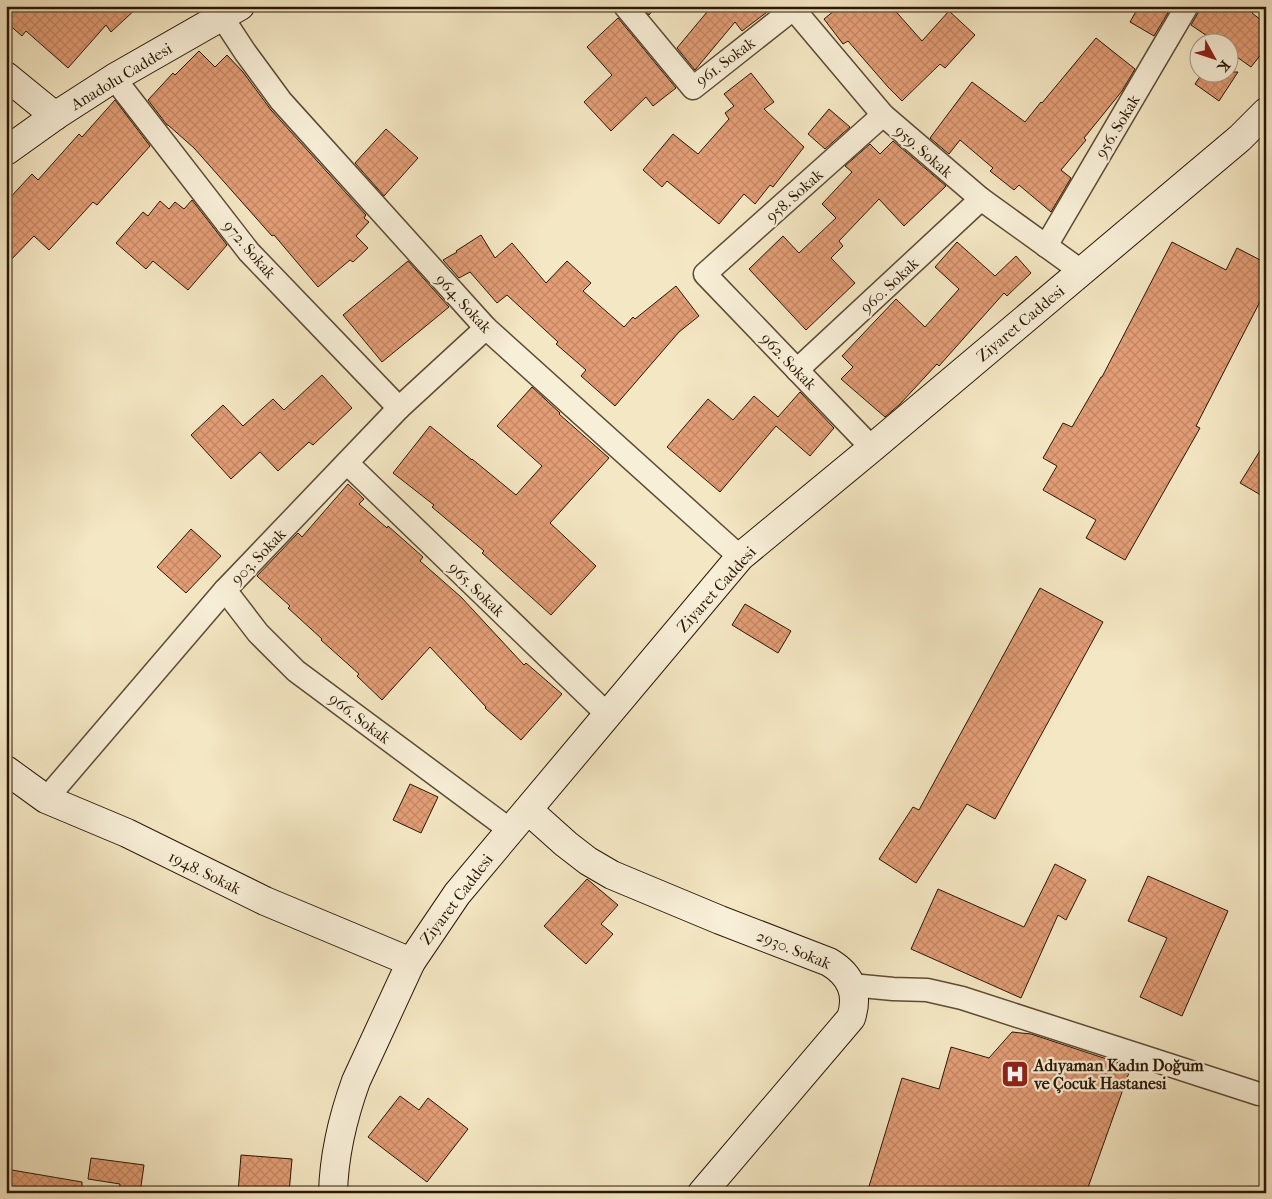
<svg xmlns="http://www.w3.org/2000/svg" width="1272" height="1199" viewBox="0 0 1272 1199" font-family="'IM FELL French Canon',serif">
<defs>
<pattern id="building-cross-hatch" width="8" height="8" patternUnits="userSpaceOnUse" patternTransform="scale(1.25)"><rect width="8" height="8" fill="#e29d75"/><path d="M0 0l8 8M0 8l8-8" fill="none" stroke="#c28664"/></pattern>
</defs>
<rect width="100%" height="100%" fill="#f4e7c3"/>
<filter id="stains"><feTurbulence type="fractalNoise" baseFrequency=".004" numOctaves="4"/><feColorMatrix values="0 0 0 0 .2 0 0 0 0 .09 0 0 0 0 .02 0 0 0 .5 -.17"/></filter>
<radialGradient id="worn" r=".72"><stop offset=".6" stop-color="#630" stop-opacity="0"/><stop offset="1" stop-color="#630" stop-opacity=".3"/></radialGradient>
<!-- building -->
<g fill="url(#building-cross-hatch)" stroke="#2b1705">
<path d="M 6,6 L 139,6 L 111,32 L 106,25 L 68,68 L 26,31 L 22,36 L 6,22 Z"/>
<path d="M 642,6 L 656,6 L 649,15 Z"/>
<path d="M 712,6 L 775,6 L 742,31 L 735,22 L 695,70 L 677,48 Z"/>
<path d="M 840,6 L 891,6 L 922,41 L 949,11 L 975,35 L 945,68 L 940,64 L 902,101 L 888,87 L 848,41 L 843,44 L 824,19 Z"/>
<path d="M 1139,6 L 1172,6 L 1154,36 L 1130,22 Z"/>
<path d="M 1200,6 L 1257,6 L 1252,13 L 1266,24 L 1266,48 L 1251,67 L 1230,52 L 1230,42 L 1216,42 L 1191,25 L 1198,13 Z"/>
<path d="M 618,18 L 676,88 L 653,106 L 646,97 L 611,131 L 584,102 L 612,75 L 587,47 Z"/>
<path d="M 1096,38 L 1135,69 L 1122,91 L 1084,138 L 1086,140 L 1061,170 L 1071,178 L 1051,212 L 1019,185 L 1014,190 L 990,171 L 993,168 L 960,140 L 949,154 L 930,138 L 972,82 L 1025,122 L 1041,102 L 1042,103 Z"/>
<path d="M 199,51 L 215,67 L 227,55 L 243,72 L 271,110 L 366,215 L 364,218 L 369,222 L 356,236 L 368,248 L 353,262 L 350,260 L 318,287 L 274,235 L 272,236 L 194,148 L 168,125 L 167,125 L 148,100 L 173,73 L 175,75 Z"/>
<path d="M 1203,72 L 1238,72 L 1219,101 L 1195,84 Z"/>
<path d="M 751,73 L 774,102 L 764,109 L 804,147 L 773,187 L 770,185 L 755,204 L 744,194 L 719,224 L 667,181 L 662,187 L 643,170 L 673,134 L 698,154 L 729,119 L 725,113 L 734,106 L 724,94 Z"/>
<path d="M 115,100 L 150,146 L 97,205 L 93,202 L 49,250 L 34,236 L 6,265 L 6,202 L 32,174 L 38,180 L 79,134 L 82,137 Z"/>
<path d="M 829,109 L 850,127 L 825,149 L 808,134 Z"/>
<path d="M 386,129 L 418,158 L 384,196 L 355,163 Z"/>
<path d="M 893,141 L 946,186 L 904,226 L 879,199 L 839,241 L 843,246 L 831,258 L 855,283 L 806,330 L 749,269 L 783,236 L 799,253 L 836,218 L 822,204 L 852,172 L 845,166 L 870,144 L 880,154 Z"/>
<path d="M 192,200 L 227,245 L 188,290 L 153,261 L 146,269 L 116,243 L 143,212 L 148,216 L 160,201 L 169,209 L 175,202 L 184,209 Z"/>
<path d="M 481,235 L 495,258 L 512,243 L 546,283 L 567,261 L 591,283 L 583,291 L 624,327 L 633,317 L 635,319 L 676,286 L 699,316 L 679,332 L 615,406 L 581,376 L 586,370 L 556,344 L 558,342 L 507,295 L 497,303 L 470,272 L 459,278 L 443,260 L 457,252 L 456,251 Z"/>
<path d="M 957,242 L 995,276 L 1016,256 L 1031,273 L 1007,296 L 1004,293 L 939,366 L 937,364 L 900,404 L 885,417 L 841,379 L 853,367 L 842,356 L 896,299 L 925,327 L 959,289 L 935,267 Z"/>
<path d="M 1172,242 L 1226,270 L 1237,248 L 1266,263 L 1266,290 L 1196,426 L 1200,428 L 1125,560 L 1086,538 L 1096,520 L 1043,490 L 1057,466 L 1043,458 L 1063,423 L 1072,427 L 1101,377 L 1102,377 Z"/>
<path d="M 408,261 L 449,307 L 382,362 L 343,315 Z"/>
<path d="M 322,375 L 352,408 L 313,445 L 309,442 L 278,471 L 260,452 L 231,479 L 191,435 L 223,405 L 243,426 L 273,399 L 284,410 Z"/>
<path d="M 532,387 L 560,413 L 559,414 L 609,458 L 550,523 L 596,566 L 551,615 L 482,553 L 484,551 L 432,507 L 434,505 L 393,473 L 430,426 L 472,460 L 472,459 L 516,495 L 542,466 L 497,426 Z"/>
<path d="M 800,392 L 834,428 L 810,456 L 776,426 L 720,492 L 667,447 L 708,399 L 733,420 L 754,396 L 778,417 Z"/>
<path d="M 1266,441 L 1266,498 L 1240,483 Z"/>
<path d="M 348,484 L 364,499 L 359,504 L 387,528 L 388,526 L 423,557 L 420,561 L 461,597 L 524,665 L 526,663 L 562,694 L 521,740 L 485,708 L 486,707 L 430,647 L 382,700 L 357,676 L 359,674 L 321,640 L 322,639 L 288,608 L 290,606 L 257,576 L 298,533 L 302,537 Z"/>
<path d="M 191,529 L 221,556 L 186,593 L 157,567 Z"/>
<path d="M 1040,588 L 1103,622 L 995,819 L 967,804 L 916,883 L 879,859 L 913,807 L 919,810 Z"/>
<path d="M 745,604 L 791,631 L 778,653 L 732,625 Z"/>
<path d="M 410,784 L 438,797 L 421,833 L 393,820 Z"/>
<path d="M 1055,864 L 1086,880 L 1066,920 L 1058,915 L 1021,998 L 911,949 L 938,889 L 1024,927 Z"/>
<path d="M 1148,876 L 1228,911 L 1182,1016 L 1140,997 L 1167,938 L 1128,921 Z"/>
<path d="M 587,879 L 618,905 L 601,924 L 613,934 L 586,964 L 544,926 Z"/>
<path d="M 1012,1032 L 1031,1034 L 1131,1067 L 1086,1193 L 867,1193 L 902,1078 L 939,1089 L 951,1047 L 989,1058 Z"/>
<path d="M 400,1096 L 419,1110 L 428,1098 L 468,1129 L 427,1182 L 368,1137 Z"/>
<path d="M 241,1155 L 292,1159 L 289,1193 L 238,1193 Z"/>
<path d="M 91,1158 L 144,1165 L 140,1193 L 119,1193 L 120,1184 L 88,1179 Z"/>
<path d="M 6,1169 L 82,1182 L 82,1193 L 6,1193 Z"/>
</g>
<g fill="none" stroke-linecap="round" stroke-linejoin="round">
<!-- street casing -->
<g stroke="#5d4b34" stroke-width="25">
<g id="street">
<path d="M 625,6 L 693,88 L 793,9"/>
<path d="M 791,6 L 883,115 L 981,199 L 1081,271"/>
<path d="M 222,17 L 245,52 L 281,101 L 486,328 L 740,557"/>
<path d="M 114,78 L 249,252 L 399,408"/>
<path d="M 1046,246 L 1187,6"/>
<path d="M 797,370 L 981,199"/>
<path d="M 872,448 L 705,274 L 883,115"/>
<path d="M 347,463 L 608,715"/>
<path d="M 225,590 L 258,633 L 296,671 L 510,830"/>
<path d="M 46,799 L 225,590 L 399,408 L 486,328"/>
<path d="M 851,985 L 893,989 L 927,990 L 962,998 L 1259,1094 L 1266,1095"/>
</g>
</g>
<!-- secondary casing -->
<g stroke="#2b1705" stroke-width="30">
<g id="secondary">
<path d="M 6,76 L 55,116"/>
<path d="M 6,151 L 55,116 L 114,78 L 240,6"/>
<path d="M 6,770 L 46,799 L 127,833 L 265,901 L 411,962"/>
<path d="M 528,810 L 566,844 L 588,861 L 612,875 L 720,920 L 829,962 C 851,975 859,994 851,1018 L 702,1193"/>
<path d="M 333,1193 C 334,1154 343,1117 356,1081 L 411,962 L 457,894 L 740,557 L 872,448 L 1240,138 L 1266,112"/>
</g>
</g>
<!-- street -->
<use href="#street" stroke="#f8efd8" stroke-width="22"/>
<!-- secondary -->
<use href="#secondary" stroke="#f8efd8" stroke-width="28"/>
</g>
<!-- icons -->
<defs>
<g id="hospital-square" transform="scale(1.4375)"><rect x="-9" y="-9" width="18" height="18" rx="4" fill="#8f2418" stroke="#f8efd8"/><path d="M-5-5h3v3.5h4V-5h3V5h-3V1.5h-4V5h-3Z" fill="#fff"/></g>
</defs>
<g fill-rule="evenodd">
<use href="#hospital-square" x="1015" y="1074"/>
</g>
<g text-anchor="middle" stroke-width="4.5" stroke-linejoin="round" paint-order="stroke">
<!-- street labels -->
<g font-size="16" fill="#2b1705" stroke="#f8efd8">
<text transform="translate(725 61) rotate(-37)" y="6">961. Sokak</text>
<text transform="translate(121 76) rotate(-31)" y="6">Anadolu Caddesi</text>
<text transform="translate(1117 126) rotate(-59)" y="6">956. Sokak</text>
<text transform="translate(924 151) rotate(41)" y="6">959. Sokak</text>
<text transform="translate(794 195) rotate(-42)" y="6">958. Sokak</text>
<text transform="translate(250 249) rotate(49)" y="6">972. Sokak</text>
<text transform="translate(889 285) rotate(-43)" y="6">960. Sokak</text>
<text transform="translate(464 303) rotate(47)" y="6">964. Sokak</text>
<text transform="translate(1020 323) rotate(-40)" y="6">Ziyaret Caddesi</text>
<text transform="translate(789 361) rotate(46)" y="6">962. Sokak</text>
<text transform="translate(258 556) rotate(-46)" y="6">903. Sokak</text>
<text transform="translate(477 589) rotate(44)" y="6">965. Sokak</text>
<text transform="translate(716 589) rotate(-48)" y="6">Ziyaret Caddesi</text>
<text transform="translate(360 718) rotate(37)" y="6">966. Sokak</text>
<text transform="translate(205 872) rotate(26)" y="6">1948. Sokak</text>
<text transform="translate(456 899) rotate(-53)" y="6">Ziyaret Caddesi</text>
<text transform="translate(794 949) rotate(22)" y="6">2930. Sokak</text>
</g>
<!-- poi labels -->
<g font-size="16" font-weight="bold" fill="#2b1705" stroke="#f8efd8" text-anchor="start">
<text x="1034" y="1071">Adıyaman Kadın Doğum<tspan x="1034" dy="18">ve Çocuk Hastanesi</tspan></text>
</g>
</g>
<!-- margin -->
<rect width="1272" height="1199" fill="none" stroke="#f4e7c3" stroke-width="25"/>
<rect x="8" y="8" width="1257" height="1184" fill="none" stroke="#2b1705" stroke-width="2.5"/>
<rect x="12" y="12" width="1247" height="1174" fill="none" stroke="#2b1705"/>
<!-- north arrow -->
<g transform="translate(1214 58) rotate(130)"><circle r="24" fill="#f8efd8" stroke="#a69984"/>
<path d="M0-4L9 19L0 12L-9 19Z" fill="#8f2418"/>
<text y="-8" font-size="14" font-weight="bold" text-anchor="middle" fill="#2b1705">K</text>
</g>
<rect width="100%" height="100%" filter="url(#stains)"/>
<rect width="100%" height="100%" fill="url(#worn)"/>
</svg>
